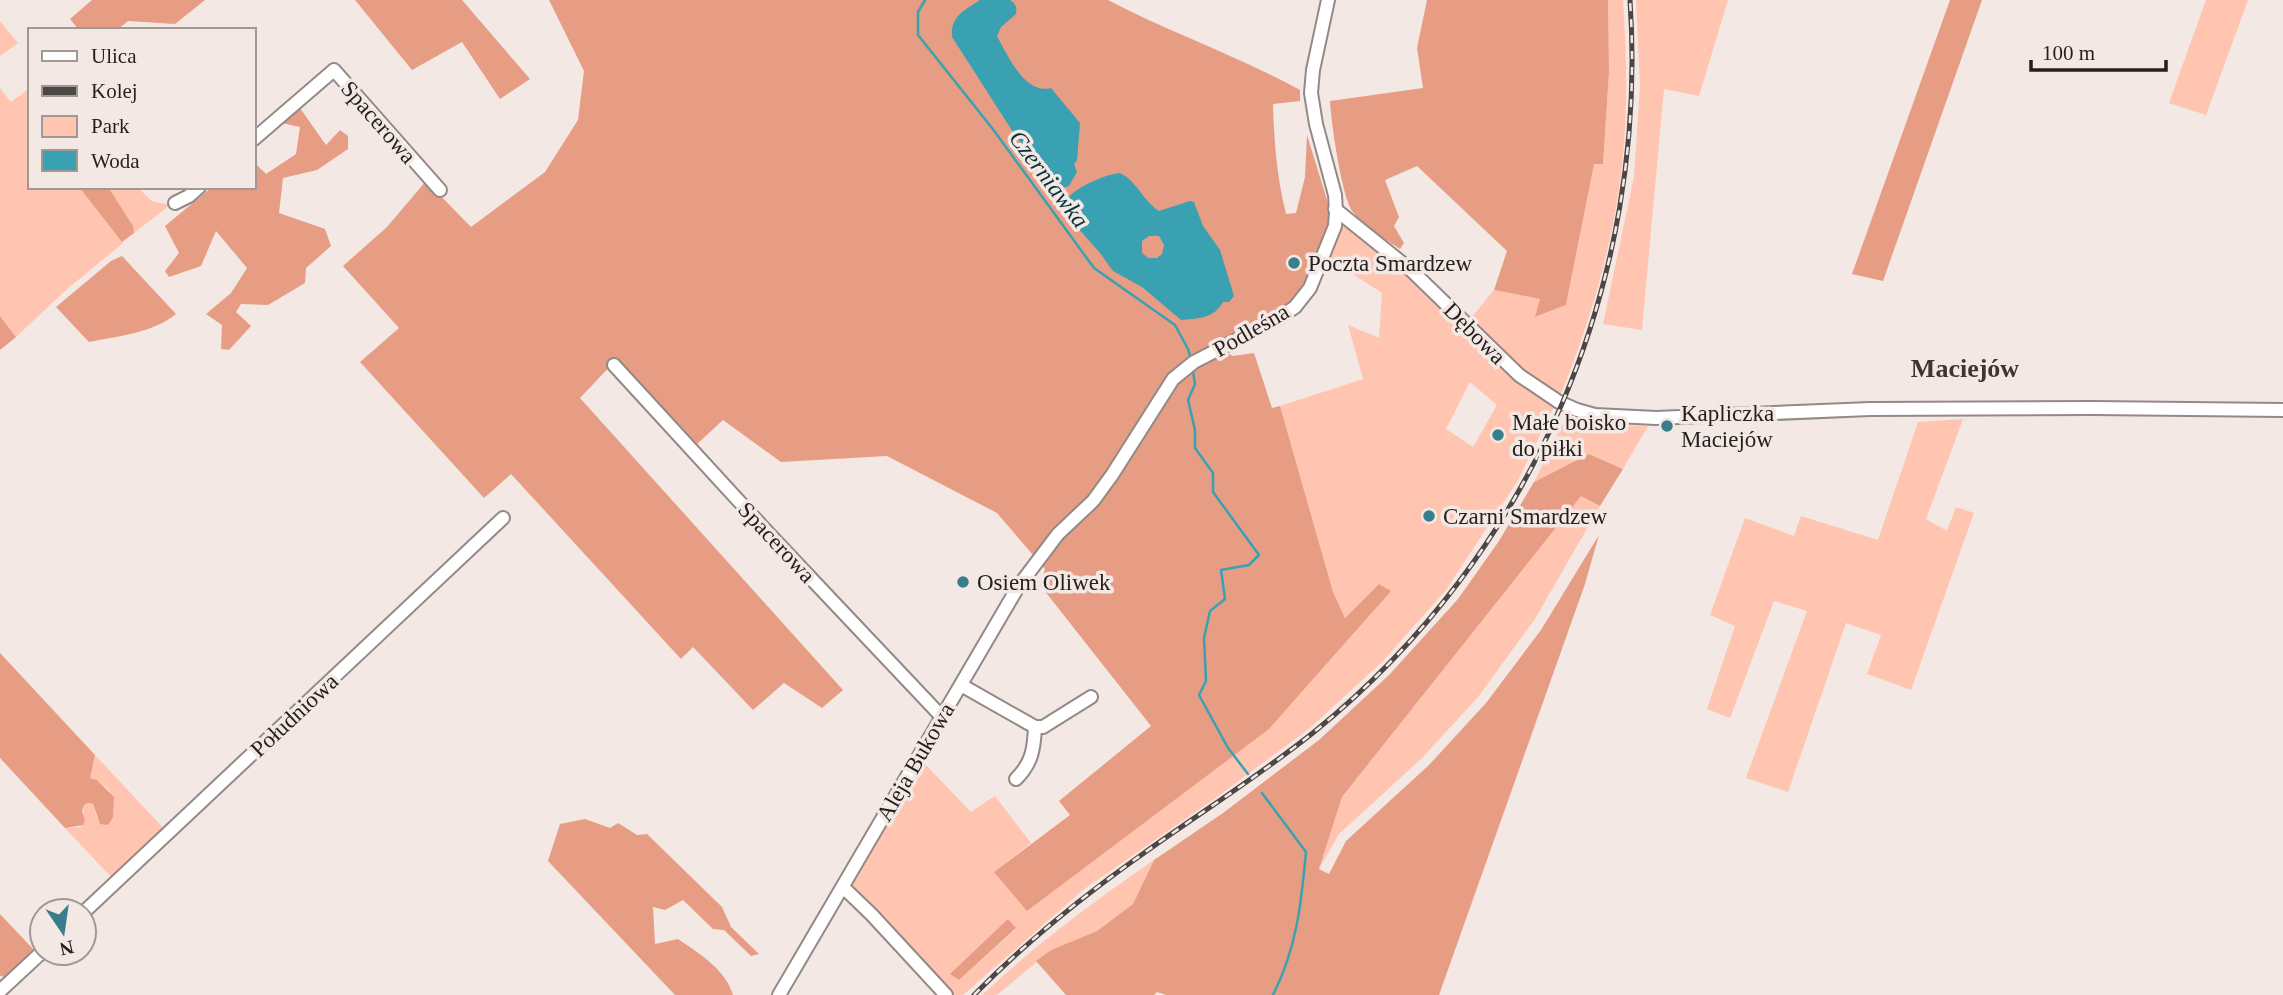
<svg xmlns="http://www.w3.org/2000/svg" width="2283" height="995" viewBox="0 0 2283 995" font-family="Georgia,serif">
<rect width="100%" height="100%" fill="#f3e8e4"/>
<!-- green -->
<g fill="#ffc5b1" fill-rule="evenodd">
<path d="M 1608,0 L 1623,0 C 1627,57 1628,119 1621,175 C 1611,251 1589,326 1560,396 C 1524,376 1498,348 1471,318 L 1494,290 L 1541,299 L 1536,317 L 1566,305 L 1594,163 L 1603,164 L 1609,72 Z"/>
<path d="M 1636,0 L 1728,0 L 1699,96 L 1664,89 L 1642,330 L 1603,324 L 1634,177 L 1640,85 Z"/>
<path d="M 2206,0 L 2248,0 L 2206,115 L 2169,103 Z"/>
<path d="M 0,21 L 18,43 L 0,56 Z"/>
<path d="M 0,88 L 11,102 L 30,88 L 30,187 L 79,187 L 123,243 L 66,290 L 16,337 L 0,316 Z"/>
<path d="M 108,187 L 137,187 L 152,201 L 170,205 L 134,233 L 132,226 Z"/>
<path d="M 1335,226 L 1361,228 L 1460,317 L 1514,380 L 1554,407 L 1517,482 L 1446,590 L 1383,661 L 1310,728 L 1217,797 L 1083,890 L 963,995 L 952,995 L 852,885 L 924,763 L 971,812 L 995,796 L 1031,843 L 994,872 L 1269,729 L 1379,584 L 1345,618 L 1333,593 L 1280,406 L 1363,379 L 1348,325 L 1379,338 L 1382,293 L 1323,255 ZM 1470,382 L 1497,405 L 1473,447 L 1446,429 ZM 1007,920 L 1016,929 L 959,980 Z"/>
<path d="M 1568,413 L 1608,425 L 1648,426 L 1623,469 L 1589,454 L 1534,482 Z"/>
<path d="M 1963,419 L 1926,519 L 1947,531 L 1956,507 L 1974,513 L 1911,690 L 1867,674 L 1881,635 L 1846,623 L 1788,792 L 1746,778 L 1807,611 L 1774,601 L 1730,718 L 1707,709 L 1735,626 L 1710,615 L 1745,518 L 1794,536 L 1801,516 L 1878,540 L 1918,422 Z"/>
<path d="M 1581,495 L 1600,506 L 1535,619 L 1478,697 L 1422,758 L 1339,834 L 1319,869 L 1342,797 Z"/>
<path d="M 95,755 L 166,831 L 114,880 L 65,828 L 81,827 L 84,805 L 88,803 L 93,804 L 98,821 L 110,791 L 97,780 L 90,778 C 89,770 94,763 95,755 Z"/>
<path d="M 1154,860 L 1133,904 L 1097,931 L 1051,950 L 997,995 L 982,995 C 1035,945 1093,902 1154,860 Z"/>
</g>
<!-- forest -->
<g fill="#e79d84">
<path d="M 92,0 L 205,0 L 175,24 L 128,21 L 117,30 L 79,30 L 70,19 Z"/>
<path d="M 355,0 L 462,0 L 530,79 L 500,99 L 462,42 L 412,70 Z"/>
<path d="M 549,0 L 1108,0 C 1171,33 1238,56 1300,90 L 1300,101 L 1273,104 C 1274,142 1277,177 1286,214 L 1296,213 L 1305,177 L 1307,135 L 1335,226 L 1302,300 L 1220,349 L 1233,356 L 1254,353 L 1272,408 L 1280,406 L 1333,592 L 1345,618 L 1379,584 L 1391,591 L 1269,729 L 1027,911 L 994,872 L 1070,815 L 1059,801 L 1151,726 L 1040,585 L 1045,569 L 997,513 L 887,456 L 781,462 L 723,420 L 695,446 L 617,359 L 580,398 L 843,690 L 822,708 L 784,683 L 753,710 L 693,647 L 681,659 L 511,474 L 484,498 L 360,362 L 399,328 L 343,266 L 387,227 L 426,181 L 471,227 L 545,172 L 578,120 L 584,71 Z"/>
<path d="M 1427,0 L 1608,0 L 1609,72 L 1603,164 L 1594,164 L 1566,305 L 1535,317 L 1540,299 L 1494,290 L 1507,251 L 1417,166 L 1385,180 L 1399,217 L 1394,226 L 1404,243 L 1400,249 C 1384,238 1365,228 1353,212 C 1342,199 1331,121 1330,101 L 1423,88 L 1417,48 Z"/>
<path d="M 1950,0 L 1982,0 L 1883,281 L 1852,274 Z"/>
<path d="M 300,108 L 326,145 L 340,130 L 348,136 L 348,149 L 317,170 L 283,178 L 279,213 L 325,229 L 331,246 L 306,268 L 305,283 L 268,305 L 241,304 L 236,312 L 251,326 L 229,350 L 221,349 L 222,325 L 206,314 L 231,293 L 247,268 L 216,231 L 201,266 L 169,277 L 165,271 L 179,253 L 165,226 L 212,187 L 254,187 L 254,162 L 266,174 L 296,154 L 300,127 L 282,123 Z"/>
<path d="M 79,187 L 108,187 L 133,226 L 134,233 L 122,242 Z"/>
<path d="M 122,256 L 176,314 C 152,333 119,336 89,342 L 56,307 L 111,261 Z"/>
<path d="M 0,316 L 16,337 L 0,350 Z"/>
<path d="M 1589,454 L 1623,469 L 1600,506 L 1581,496 L 1342,797 L 1319,869 L 1329,874 L 1346,841 L 1429,765 L 1486,703 L 1541,630 L 1599,535 L 1585,584 L 1439,995 L 1166,995 L 1157,992 L 1154,995 L 1066,995 L 1036,961 L 1051,950 L 1097,931 L 1133,904 L 1154,860 L 1223,813 L 1319,740 L 1390,674 L 1458,599 L 1499,541 L 1534,482 Z"/>
<path d="M 0,653 L 95,755 L 90,778 L 97,780 L 114,797 L 113,817 L 108,825 L 100,824 L 93,804 L 88,803 L 84,805 L 82,811 L 85,821 L 83,825 L 65,828 L 0,758 Z"/>
<path d="M 585,819 L 610,828 L 618,823 L 637,835 L 647,834 L 722,907 L 731,927 L 759,954 L 751,956 L 724,930 L 713,929 L 683,900 L 665,910 L 653,907 L 655,944 L 678,939 C 699,953 726,970 733,995 L 675,995 L 548,861 L 560,824 Z"/>
<path d="M 0,914 L 34,950 L 6,977 L 0,976 Z"/>
<path d="M 1008,919 L 1016,928 L 959,980 L 950,974 Z"/>
</g>
<!-- water -->
<g fill="#39a1b2" fill-rule="evenodd">
<path d="M 980,0 L 1010,0 C 1016,4 1017,7 1016,14 L 1001,27 L 997,36 C 1008,56 1025,95 1051,88 L 1080,123 L 1077,160 L 1074,164 L 1077,172 L 1069,186 L 1062,188 L 1038,167 L 1013,132 L 952,37 C 950,16 965,10 980,0 Z"/>
<path d="M 1120,173 C 1137,181 1143,201 1159,211 L 1190,201 L 1194,202 L 1203,226 L 1220,250 L 1234,296 L 1229,302 L 1223,302 C 1215,318 1197,319 1181,320 L 1142,287 L 1113,271 L 1100,253 L 1062,210 C 1062,192 1104,174 1120,173 ZM 1149,236 L 1159,236 L 1164,245 L 1162,254 L 1157,258 L 1148,258 L 1142,253 L 1142,241 Z"/>
</g>
<g fill="none" stroke-linecap="round" stroke-linejoin="round">
<!-- stream -->
<g stroke="#39a1b2" stroke-width="2.5">
<path d="M 925,0 L 918,12 L 918,35 L 992,128 L 1094,268 L 1175,325 L 1188,349 L 1190,356"/>
<path d="M 1193,372 L 1195,384 L 1188,400 L 1195,430 L 1195,448 L 1213,473 L 1213,492 L 1259,555 L 1249,565 L 1221,570 L 1225,599 L 1210,611 L 1204,638 L 1206,681 L 1199,695 L 1228,748 L 1248,774"/>
<path d="M 1262,793 L 1306,852 C 1301,905 1297,947 1273,995"/>
</g>
<!-- minor casing -->
<g stroke="#938986" stroke-width="16">
<g id="minor">
<path d="M 254,139 L 334,70 L 440,190"/>
<path d="M 175,203 L 189,196 L 199,187"/>
<path d="M 1335,209 L 1412,271 L 1519,375 L 1559,402 L 1577,410 L 1595,415 L 1656,418 L 1870,409 L 2093,408 L 2283,410"/>
<path d="M 614,365 L 770,535 L 942,717"/>
<path d="M 961,685 L 1035,727 C 1034,749 1032,763 1016,779"/>
<path d="M 1035,727 L 1043,727 L 1091,697"/>
<path d="M 843,887 L 872,915 L 946,995"/>
<path d="M 84,912 L 503,518"/>
<path d="M 0,991 L 42,952"/>
<path d="M 779,995 L 1018,587 L 1058,534 L 1093,501 L 1112,475 L 1173,379 L 1194,362 L 1279,318 L 1295,307 L 1310,288 L 1335,226 L 1336,212 L 1335,195 L 1316,124 L 1311,93 L 1313,70 L 1328,0"/>
</g>
</g>
<!-- minor -->
<use href="#minor" stroke="#fff" stroke-width="12"/>
<!-- rail casing -->
<g stroke="#4c4745" stroke-width="5">
<path id="rail" d="M 974,995 C 1026,942 1083,896 1144,853 C 1200,813 1259,776 1314,732 C 1534,554 1649,281 1630,0"/>
</g>
<!-- rail -->
<use href="#rail" stroke="#f3e8e4" stroke-width="2.5" stroke-dasharray="8" stroke-linecap="butt"/>
</g>
<!-- markers -->
<g fill="#397f8b" stroke="#f3e8e4" stroke-width="2.5">
<circle cx="1294" cy="263" r="7"/>
<circle cx="1667" cy="426" r="7"/>
<circle cx="1498" cy="435" r="7"/>
<circle cx="1429" cy="516" r="7"/>
<circle cx="963" cy="582" r="7"/>
</g>
<g text-anchor="middle" stroke-width="7" stroke-linejoin="round" paint-order="stroke">
<!-- street labels -->
<g font-size="23" fill="#231f1e" stroke="#f3e8e4">
<text transform="translate(379 122) rotate(49)" y="8">Spacerowa</text>
<text transform="translate(1251 330) rotate(-30)" y="8">Podleśna</text>
<text transform="translate(1475 333) rotate(45)" y="8">Dębowa</text>
<text transform="translate(777 542) rotate(47)" y="8">Spacerowa</text>
<text transform="translate(294 715) rotate(-43)" y="8">Południowa</text>
<text transform="translate(915 762) rotate(-60)" y="8">Aleja Bukowa</text>
</g>
<!-- poi labels -->
<g font-size="23" fill="#231f1e" stroke="#f3e8e4" text-anchor="start">
<text x="1308" y="271">Poczta Smardzew</text>
<text x="1681" y="421">Kapliczka<tspan x="1681" dy="26">Maciejów</tspan></text>
<text x="1512" y="430">Małe boisko<tspan x="1512" dy="26">do piłki</tspan></text>
<text x="1443" y="524">Czarni Smardzew</text>
<text x="977" y="590">Osiem Oliwek</text>
</g>
<!-- water labels -->
<g font-size="24" font-style="italic" fill="#01343b" stroke="#f3e8e4">
<text transform="translate(1049 179) rotate(53)" y="8">Czerniawka</text>
</g>
<!-- quarter labels -->
<g font-size="26" font-weight="bold" fill="#3e3532" stroke="#f3e8e4">
<text x="1965" y="377">Maciejów</text>
</g>
</g>
<!-- legend -->
<rect x="28" y="28" width="228" height="161" fill="#f3e8e4" stroke="#a09895" stroke-width="2"/>
<rect x="42" y="51" width="35" height="10" fill="#ffffff" stroke="#a09895" stroke-width="2"/>
<text x="91" y="63" font-size="21" fill="#231f1e">Ulica</text>
<rect x="42" y="86" width="35" height="10" fill="#4c4745" stroke="#a09895" stroke-width="2"/>
<text x="91" y="98" font-size="21" fill="#231f1e">Kolej</text>
<rect x="42" y="116" width="35" height="21" fill="#ffc5b1" stroke="#a09895" stroke-width="2"/>
<text x="91" y="133" font-size="21" fill="#231f1e">Park</text>
<rect x="42" y="150" width="35" height="21" fill="#39a1b2" stroke="#a09895" stroke-width="2"/>
<text x="91" y="168" font-size="21" fill="#231f1e">Woda</text>
<!-- north arrow -->
<g transform="translate(63 932) rotate(167)"><circle r="33" fill="#f3e8e4" stroke="#a09895" stroke-width="2"/>
<path d="M0-5L12 26L0 18L-12 26Z" fill="#397f8b"/>
<text y="-10" font-size="19" font-weight="bold" text-anchor="middle" fill="#231f1e">N</text>
</g>
<!-- scale -->
<path d="M2031 60v10h135v-10" fill="none" stroke="#231f1e" stroke-width="3.5"/>
<text x="2042" y="60" font-size="21" fill="#231f1e" stroke="#f3e8e4" stroke-width="5" paint-order="stroke">100 m</text>
</svg>
